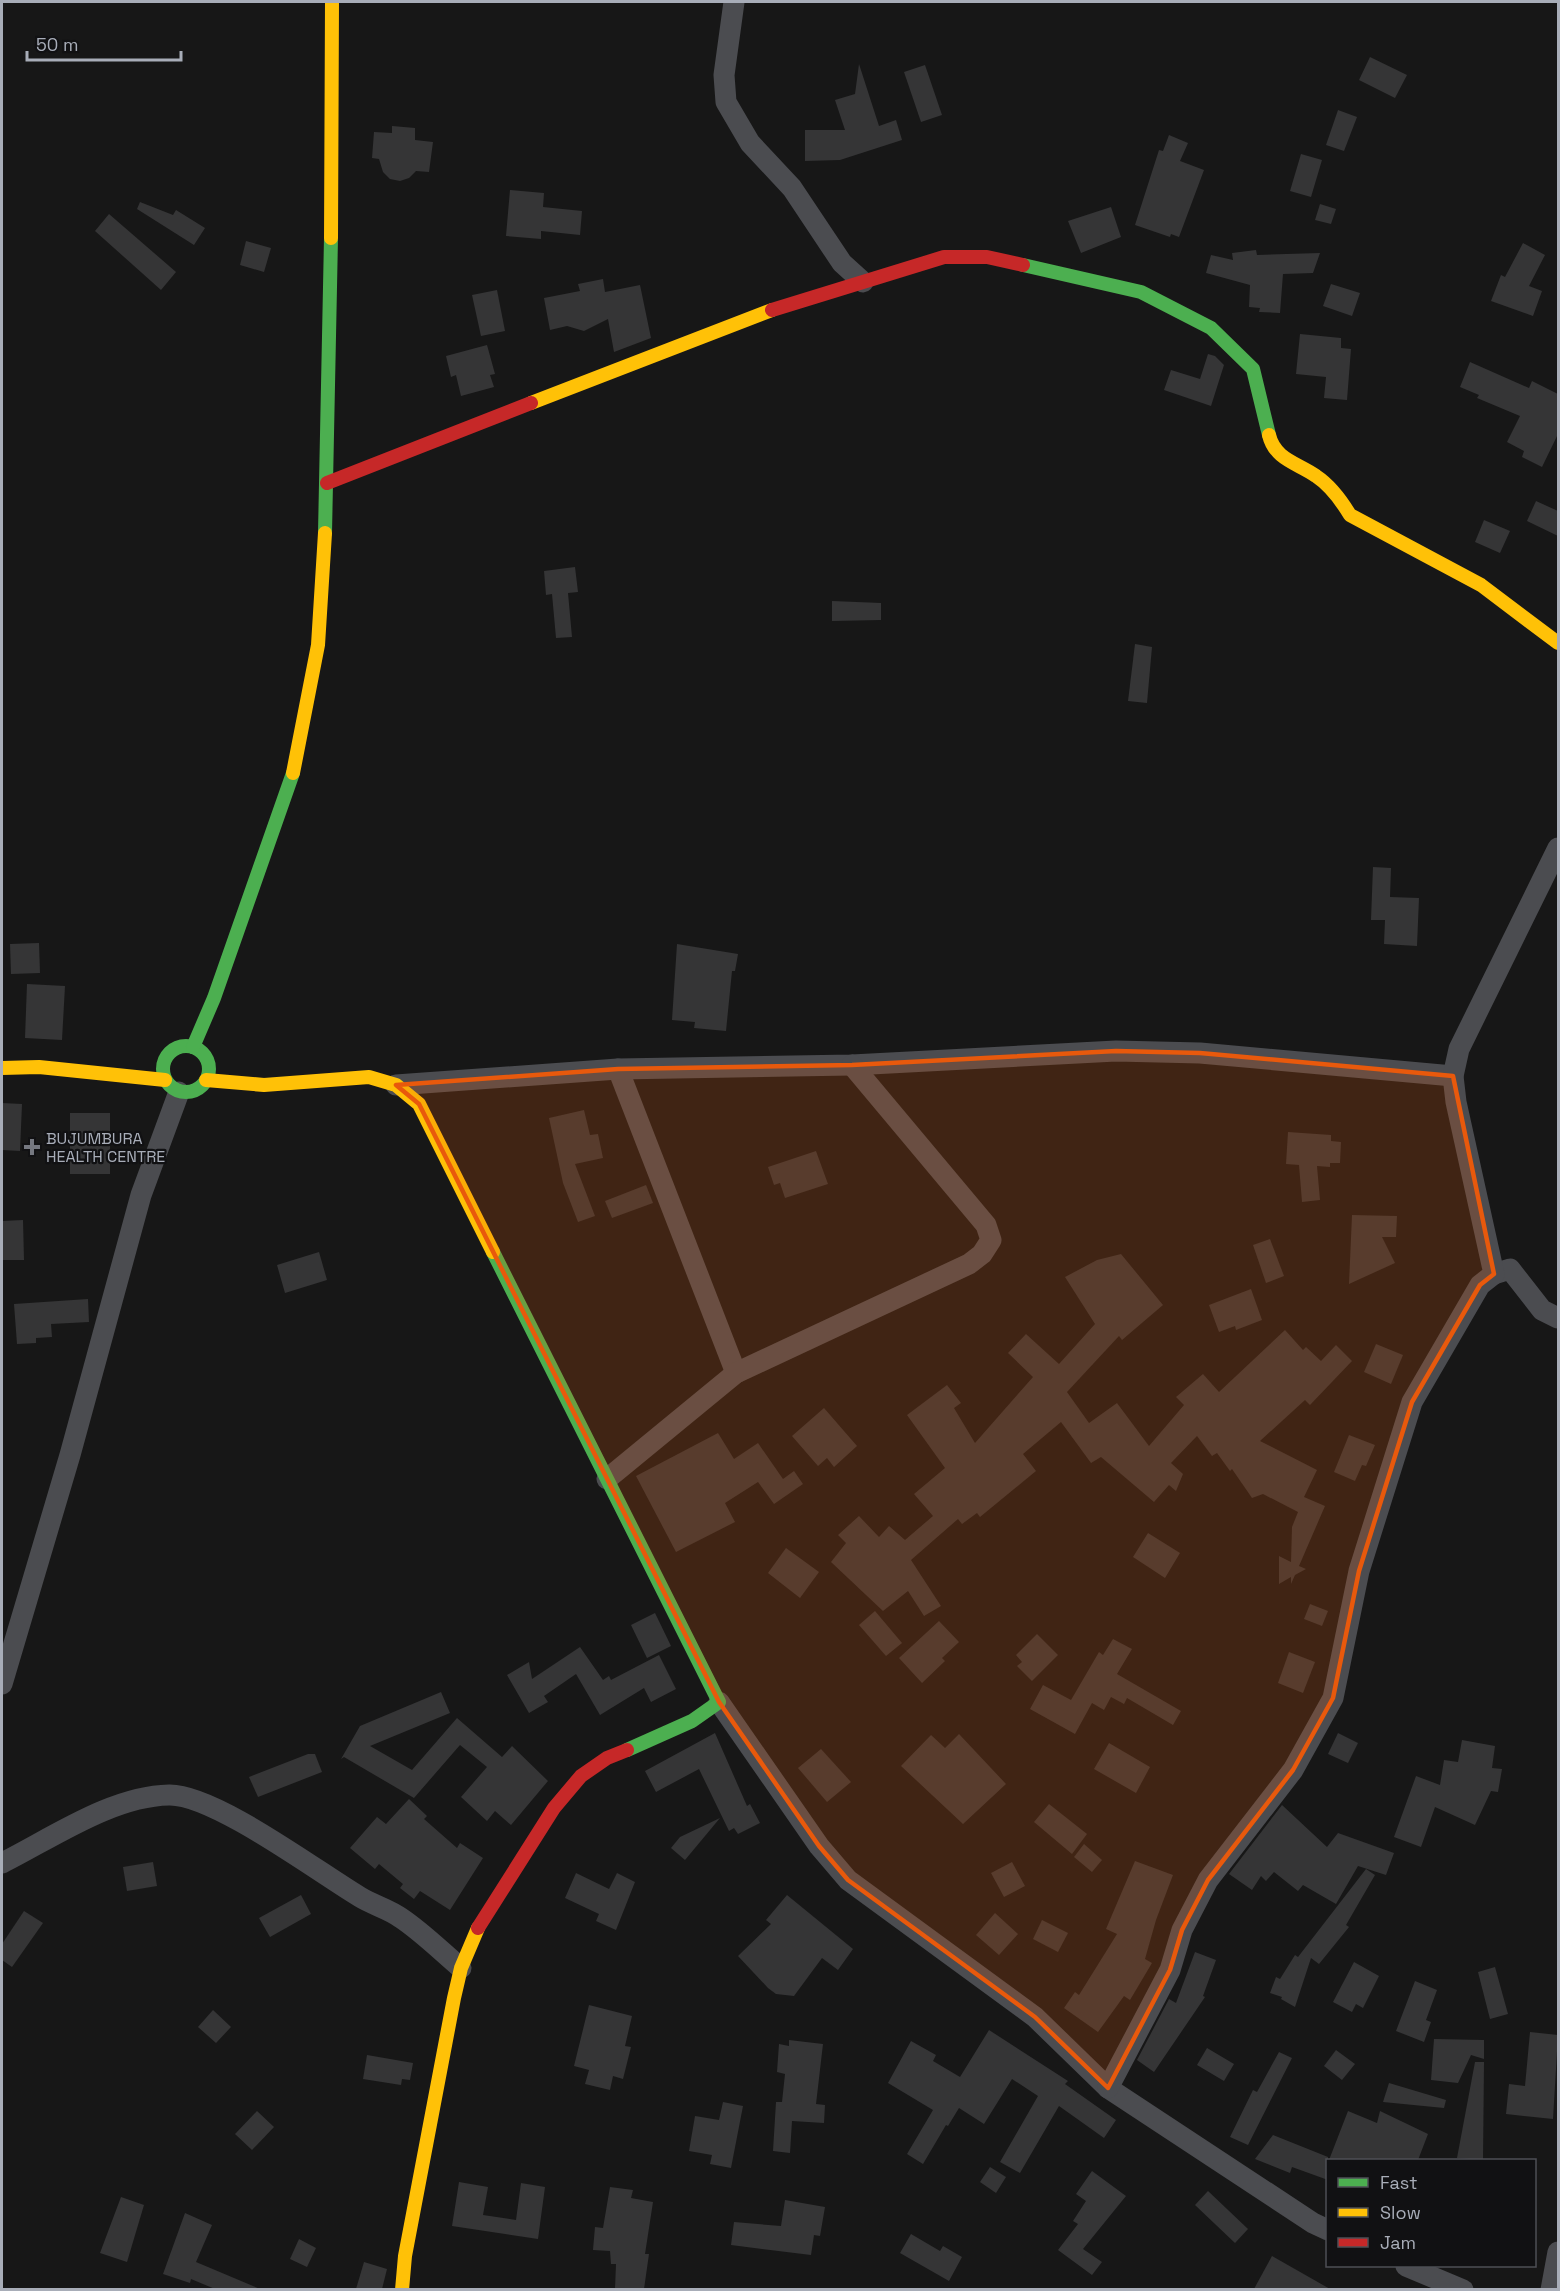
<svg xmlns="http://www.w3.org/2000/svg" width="1560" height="2291" viewBox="0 0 1560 2291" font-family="'Space Grotesk',sans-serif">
<rect width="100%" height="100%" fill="#171717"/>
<!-- building -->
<g fill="#353536">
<path d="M 1370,57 L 1407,75 L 1395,98 L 1359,80 Z"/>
<path d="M 859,64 L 879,126 L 896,120 L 902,140 L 840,160 L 805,161 L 805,130 L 845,130 L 835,100 L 855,94 Z"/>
<path d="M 925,65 L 942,115 L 921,122 L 904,72 Z"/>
<path d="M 1338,110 L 1357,117 L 1344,151 L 1326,145 Z"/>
<path d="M 392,126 L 415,128 L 415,140 L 433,142 L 429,172 L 416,171 L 409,178 L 400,181 L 390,179 L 383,172 L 379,159 L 372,158 L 374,132 L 392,133 Z"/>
<path d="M 1169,135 L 1188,143 L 1180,161 L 1204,170 L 1179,237 L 1171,234 L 1170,237 L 1135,225 L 1159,150 L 1163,151 Z"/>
<path d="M 1301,154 L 1322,160 L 1311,197 L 1290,191 Z"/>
<path d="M 510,190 L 544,193 L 543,207 L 582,211 L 580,235 L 541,231 L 541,239 L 506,236 Z"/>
<path d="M 140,202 L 173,215 L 176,210 L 205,228 L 194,245 L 137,209 Z"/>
<path d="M 1320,204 L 1336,209 L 1331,224 L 1315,220 Z"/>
<path d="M 1111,207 L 1121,237 L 1081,253 L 1068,221 Z"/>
<path d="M 109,214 L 176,272 L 161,290 L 95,231 Z"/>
<path d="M 246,241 L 271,248 L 264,272 L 240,265 Z"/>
<path d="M 1523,243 L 1545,255 L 1529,286 L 1542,291 L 1533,316 L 1491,301 L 1501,275 L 1505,277 Z"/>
<path d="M 1256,250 L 1257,255 L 1320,253 L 1313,273 L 1283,274 L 1280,313 L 1259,312 L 1260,308 L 1249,307 L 1250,285 L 1206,273 L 1211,255 L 1233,260 L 1232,253 Z"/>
<path d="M 603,279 L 605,292 L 640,285 L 651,338 L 614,352 L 608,319 L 584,331 L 567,326 L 550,330 L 544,298 L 580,291 L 578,284 Z"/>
<path d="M 1331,284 L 1360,293 L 1352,316 L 1323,306 Z"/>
<path d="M 497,290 L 505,331 L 481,336 L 472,295 Z"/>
<path d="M 1300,334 L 1341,338 L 1341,348 L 1351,349 L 1347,400 L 1324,398 L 1326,377 L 1296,374 Z"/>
<path d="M 487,345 L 495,374 L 490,375 L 494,387 L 461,396 L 456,375 L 451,377 L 446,356 Z"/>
<path d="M 1208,354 L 1215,356 L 1224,365 L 1211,406 L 1164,390 L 1171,370 L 1200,379 Z"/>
<path d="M 1470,362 L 1529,388 L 1532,381 L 1558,394 L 1558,434 L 1542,467 L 1522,457 L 1524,451 L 1507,442 L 1520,416 L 1477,398 L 1479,395 L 1460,387 Z"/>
<path d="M 1536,501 L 1558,511 L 1558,536 L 1527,521 Z"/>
<path d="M 1484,520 L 1510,531 L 1500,553 L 1475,542 Z"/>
<path d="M 575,567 L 578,592 L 568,593 L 572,637 L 556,638 L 552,594 L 546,595 L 544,571 Z"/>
<path d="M 832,601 L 881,603 L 881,620 L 832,621 Z"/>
<path d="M 1135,644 L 1152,647 L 1147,703 L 1128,701 Z"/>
<path d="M 1373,867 L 1391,868 L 1390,897 L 1419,898 L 1417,946 L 1384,944 L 1385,920 L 1371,920 Z"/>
<path d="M 39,943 L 40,973 L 11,974 L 10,944 Z"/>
<path d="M 677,944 L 738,954 L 735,971 L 732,971 L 726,1031 L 694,1028 L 695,1022 L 672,1020 Z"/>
<path d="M 27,984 L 65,986 L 62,1040 L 25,1038 Z"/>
<path d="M 2,1103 L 22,1104 L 20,1151 L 2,1150 Z"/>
<path d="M 584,1110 L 590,1135 L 598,1134 L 603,1158 L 575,1164 L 595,1216 L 578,1222 L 563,1183 L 549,1118 Z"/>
<rect x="70" y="1113" width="40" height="61"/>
<path d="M 1288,1132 L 1331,1135 L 1331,1141 L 1341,1142 L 1340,1163 L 1330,1163 L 1330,1167 L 1317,1166 L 1320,1200 L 1302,1202 L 1299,1165 L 1286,1164 Z"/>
<path d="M 816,1151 L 828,1184 L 785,1198 L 780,1183 L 774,1185 L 768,1167 Z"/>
<path d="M 646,1185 L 653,1203 L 612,1218 L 605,1201 Z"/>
<path d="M 1352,1215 L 1397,1216 L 1396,1237 L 1382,1237 L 1395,1263 L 1349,1284 Z"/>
<path d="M 23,1220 L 24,1260 L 2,1260 L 2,1221 Z"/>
<path d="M 1270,1239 L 1284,1276 L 1266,1283 L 1253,1245 Z"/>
<path d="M 319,1252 L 327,1280 L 285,1293 L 277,1265 Z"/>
<path d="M 1121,1254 L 1163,1305 L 1122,1340 L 1119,1336 L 1067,1392 L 1089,1423 L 1117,1403 L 1149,1446 L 1184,1405 L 1176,1397 L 1203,1374 L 1219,1392 L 1285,1330 L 1303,1350 L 1306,1347 L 1321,1361 L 1336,1345 L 1352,1361 L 1310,1405 L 1305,1400 L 1260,1441 L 1317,1470 L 1304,1497 L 1325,1506 L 1299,1566 L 1306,1569 L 1295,1575 L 1291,1584 L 1291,1577 L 1279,1584 L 1279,1556 L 1291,1562 L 1292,1527 L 1298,1512 L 1263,1494 L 1252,1498 L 1232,1469 L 1230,1471 L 1217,1453 L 1212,1456 L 1197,1436 L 1171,1463 L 1183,1474 L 1176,1491 L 1169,1485 L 1154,1502 L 1101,1457 L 1091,1463 L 1061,1422 L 1023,1454 L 1036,1471 L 980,1517 L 977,1513 L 962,1524 L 958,1519 L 911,1560 L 941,1606 L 924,1616 L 908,1591 L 883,1611 L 831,1562 L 846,1543 L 838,1535 L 859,1516 L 879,1537 L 889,1526 L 905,1540 L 933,1516 L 914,1494 L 945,1468 L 907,1415 L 947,1385 L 961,1403 L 954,1408 L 975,1443 L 1033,1377 L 1008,1353 L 1026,1334 L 1059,1364 L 1095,1324 L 1065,1277 L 1097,1260 Z"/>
<path d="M 1251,1289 L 1262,1320 L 1236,1330 L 1235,1326 L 1219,1332 L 1209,1305 Z"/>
<path d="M 88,1299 L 89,1322 L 51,1324 L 52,1337 L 36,1338 L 36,1343 L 17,1344 L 14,1304 Z"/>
<path d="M 1376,1344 L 1403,1355 L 1391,1384 L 1364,1372 Z"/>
<path d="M 824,1408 L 857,1446 L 834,1467 L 827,1458 L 818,1466 L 792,1436 Z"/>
<path d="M 718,1433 L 734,1459 L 758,1443 L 783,1479 L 794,1471 L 803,1484 L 774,1504 L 758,1482 L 725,1503 L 735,1522 L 676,1552 L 636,1476 Z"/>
<path d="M 1349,1435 L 1375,1445 L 1366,1466 L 1362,1465 L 1355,1481 L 1334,1472 Z"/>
<path d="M 1148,1533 L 1180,1553 L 1165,1578 L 1133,1557 Z"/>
<path d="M 786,1548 L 819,1572 L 800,1598 L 768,1573 Z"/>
<path d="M 1310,1604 L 1328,1611 L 1322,1626 L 1304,1619 Z"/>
<path d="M 875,1611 L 902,1643 L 886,1656 L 859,1625 Z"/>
<path d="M 655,1613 L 671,1646 L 647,1658 L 631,1625 Z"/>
<path d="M 939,1621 L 959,1642 L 942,1658 L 945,1661 L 922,1683 L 899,1658 Z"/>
<path d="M 1037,1634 L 1058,1655 L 1032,1681 L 1017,1666 L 1022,1662 L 1016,1655 Z"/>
<path d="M 1113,1639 L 1132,1649 L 1117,1674 L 1181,1711 L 1173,1725 L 1127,1698 L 1124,1704 L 1111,1697 L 1104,1710 L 1092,1703 L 1075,1734 L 1030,1709 L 1043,1685 L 1071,1700 L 1099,1652 L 1103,1655 Z"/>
<path d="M 580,1647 L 603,1680 L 609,1676 L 611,1680 L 659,1655 L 676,1689 L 651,1702 L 644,1688 L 600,1715 L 576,1674 L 544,1696 L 548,1702 L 529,1713 L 507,1675 L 529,1662 L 532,1679 Z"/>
<path d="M 1289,1652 L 1315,1662 L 1303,1693 L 1278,1683 Z"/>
<path d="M 441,1692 L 450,1713 L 370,1746 L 412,1770 L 457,1718 L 502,1757 L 512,1746 L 548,1781 L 511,1825 L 495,1811 L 487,1821 L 461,1797 L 487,1767 L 460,1745 L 414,1798 L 344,1757 L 341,1759 L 360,1726 Z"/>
<path d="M 715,1733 L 747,1806 L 750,1804 L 760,1823 L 738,1834 L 734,1828 L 729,1831 L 699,1769 L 656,1792 L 645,1771 Z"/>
<path d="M 1338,1733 L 1358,1743 L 1348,1763 L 1328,1754 Z"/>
<path d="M 959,1734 L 1006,1784 L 963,1824 L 901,1766 L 931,1735 L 945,1748 Z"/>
<path d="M 1462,1740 L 1495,1746 L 1492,1768 L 1502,1769 L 1498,1792 L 1491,1791 L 1475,1825 L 1435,1807 L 1421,1847 L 1394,1837 L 1416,1776 L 1440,1785 L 1444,1760 L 1458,1762 Z"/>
<path d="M 1109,1743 L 1150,1767 L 1136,1793 L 1094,1769 Z"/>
<path d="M 821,1749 L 851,1782 L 827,1802 L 798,1768 Z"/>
<path d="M 308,1754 L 315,1754 L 322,1772 L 258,1797 L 249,1777 Z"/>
<path d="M 409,1799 L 427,1816 L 424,1819 L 457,1848 L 460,1843 L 483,1858 L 450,1910 L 420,1891 L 414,1899 L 400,1888 L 403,1884 L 379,1864 L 375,1869 L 350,1848 L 377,1817 L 386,1824 Z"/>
<path d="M 1049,1804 L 1087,1834 L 1072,1854 L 1034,1822 Z"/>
<path d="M 1282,1805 L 1327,1847 L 1338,1833 L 1394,1853 L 1386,1875 L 1358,1866 L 1336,1904 L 1303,1885 L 1298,1891 L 1274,1872 L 1266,1881 L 1261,1876 L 1252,1890 L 1229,1874 Z"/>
<path d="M 720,1818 L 685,1860 L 671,1848 L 680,1837 Z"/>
<path d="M 1084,1844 L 1102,1860 L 1092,1872 L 1074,1857 Z"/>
<path d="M 1135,1861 L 1173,1875 L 1156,1920 L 1145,1959 L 1152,1963 L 1130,2000 L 1124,1996 L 1098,2032 L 1064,2008 L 1075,1992 L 1079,1995 L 1117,1934 L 1106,1929 Z"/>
<path d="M 153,1862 L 157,1886 L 127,1891 L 123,1867 Z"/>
<path d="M 1012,1862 L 1025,1886 L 1004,1897 L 991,1873 Z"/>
<path d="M 1366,1869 L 1375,1875 L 1346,1925 L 1349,1927 L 1319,1964 L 1311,1958 L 1295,2007 L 1281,1999 L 1282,1997 L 1270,1993 L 1276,1977 L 1280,1979 L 1295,1955 L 1298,1957 Z"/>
<path d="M 576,1873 L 609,1889 L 617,1873 L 635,1882 L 616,1930 L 596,1921 L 599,1914 L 565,1898 Z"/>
<path d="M 301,1895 L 311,1914 L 270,1937 L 259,1918 Z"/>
<path d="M 787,1895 L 853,1949 L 838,1970 L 822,1958 L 794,1996 L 776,1994 L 768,1988 L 738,1956 L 771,1924 L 766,1920 Z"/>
<path d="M 24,1911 L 43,1923 L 12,1967 L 2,1960 L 2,1944 Z"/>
<path d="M 995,1913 L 1018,1934 L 999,1955 L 976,1935 Z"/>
<path d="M 1042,1920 L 1068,1933 L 1058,1952 L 1033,1939 Z"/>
<path d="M 1195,1952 L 1216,1960 L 1203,1996 L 1205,1997 L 1154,2072 L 1137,2060 L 1169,1999 L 1176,2003 Z"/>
<path d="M 1354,1962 L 1379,1976 L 1363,2008 L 1356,2004 L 1352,2012 L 1333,2002 Z"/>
<path d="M 1495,1967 L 1508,2014 L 1490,2019 L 1478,1972 Z"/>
<path d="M 1415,1981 L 1437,1990 L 1426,2020 L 1431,2022 L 1424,2042 L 1396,2031 Z"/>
<path d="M 589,2005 L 632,2016 L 625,2046 L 631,2047 L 623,2079 L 613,2076 L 610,2090 L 585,2084 L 589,2070 L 574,2066 Z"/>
<path d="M 213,2010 L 231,2027 L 216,2043 L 198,2027 Z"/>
<path d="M 989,2030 L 1068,2081 L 1065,2084 L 1116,2120 L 1104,2138 L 1059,2106 L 1020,2173 L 1000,2162 L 1038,2096 L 1012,2079 L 984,2124 L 959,2108 L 948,2126 L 946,2125 L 923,2164 L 907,2154 L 933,2110 L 888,2083 L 911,2041 L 936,2055 L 933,2061 L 960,2077 Z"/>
<path d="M 1530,2032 L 1558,2035 L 1553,2119 L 1506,2114 L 1509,2084 L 1525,2086 Z"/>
<path d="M 1434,2039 L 1484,2040 L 1484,2059 L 1471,2055 L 1458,2083 L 1431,2080 Z"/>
<path d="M 789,2040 L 823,2044 L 816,2104 L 825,2105 L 824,2123 L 792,2121 L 790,2153 L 773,2151 L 776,2102 L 782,2102 L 785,2074 L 777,2072 L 779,2044 L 789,2046 Z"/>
<path d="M 1207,2048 L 1234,2064 L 1224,2081 L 1197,2065 Z"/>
<path d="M 1336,2050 L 1355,2064 L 1342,2080 L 1324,2066 Z"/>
<path d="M 1279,2052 L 1292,2058 L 1248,2145 L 1230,2137 L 1253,2090 L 1257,2092 Z"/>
<path d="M 367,2055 L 413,2063 L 410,2080 L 402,2079 L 401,2085 L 363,2079 Z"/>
<path d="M 1475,2062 L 1484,2062 L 1483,2160 L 1457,2158 Z"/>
<path d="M 1389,2083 L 1446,2100 L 1444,2108 L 1383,2102 Z"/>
<path d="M 723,2102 L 743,2106 L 731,2168 L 710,2164 L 712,2155 L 689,2151 L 695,2116 L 719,2120 Z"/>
<path d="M 257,2111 L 274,2127 L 252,2150 L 235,2134 Z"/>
<path d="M 1348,2111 L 1377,2123 L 1380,2111 L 1428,2134 L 1418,2160 L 1329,2160 Z"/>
<path d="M 1273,2135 L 1328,2157 L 1328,2180 L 1292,2167 L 1290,2173 L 1255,2159 Z"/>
<path d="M 990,2167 L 1006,2177 L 996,2193 L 980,2182 Z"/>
<path d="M 1092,2171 L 1126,2196 L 1083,2249 L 1102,2262 L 1092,2275 L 1058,2250 L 1078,2224 L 1073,2221 L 1086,2201 L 1076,2194 Z"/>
<path d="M 459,2182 L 488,2187 L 483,2215 L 516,2220 L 521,2183 L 545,2187 L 538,2239 L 452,2226 Z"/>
<path d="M 610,2187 L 633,2190 L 631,2198 L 653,2202 L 645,2254 L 649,2254 L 644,2289 L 615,2289 L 616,2264 L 611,2264 L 610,2251 L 593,2250 L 595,2227 L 603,2228 Z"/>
<path d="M 1208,2191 L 1248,2229 L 1235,2243 L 1195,2205 Z"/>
<path d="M 121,2197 L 144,2205 L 127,2262 L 100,2253 Z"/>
<path d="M 785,2200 L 825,2207 L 820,2236 L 814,2235 L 811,2255 L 731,2245 L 734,2222 L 781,2226 Z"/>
<path d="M 185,2213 L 212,2225 L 196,2262 L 260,2289 L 215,2289 L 191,2279 L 190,2283 L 163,2274 Z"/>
<path d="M 911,2234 L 940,2251 L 943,2246 L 962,2257 L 949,2281 L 900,2253 Z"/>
<path d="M 299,2239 L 316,2248 L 307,2267 L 290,2259 Z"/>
<path d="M 1272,2256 L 1330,2289 L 1254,2289 Z"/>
<path d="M 364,2262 L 387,2269 L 382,2289 L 356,2289 Z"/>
</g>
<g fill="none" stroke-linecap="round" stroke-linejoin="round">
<!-- street -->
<g stroke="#4b4c50" stroke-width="21">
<path d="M 734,2 L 724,75 L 726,102 L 750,143 L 792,188 L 842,263 L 863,282"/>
<path d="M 618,1069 L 736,1373"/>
<path d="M 396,1085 L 618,1069 L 852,1065 L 1116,1051 L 1200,1053 L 1453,1076"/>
<path d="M 1494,1274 L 1510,1269 L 1542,1310 L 1558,1318"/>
<path d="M 607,1479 L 736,1373 L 969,1264 L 982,1254 L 991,1240 L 986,1225 L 852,1065"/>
<path d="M 2,1684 L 70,1455 L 141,1195 L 179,1092"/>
<path d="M 719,1702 L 819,1846 L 848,1880 L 1035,2017 L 1108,2088 L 1313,2223 L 1328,2230"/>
<path d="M 2,1863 C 52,1838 112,1796 169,1795 C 214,1794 318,1872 360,1897 C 373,1905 389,1909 401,1918 C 422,1932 441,1951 461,1968"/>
<path d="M 1108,2088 L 1170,1970 L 1182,1930 L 1208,1880 L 1293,1770 L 1333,1698 L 1359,1571 L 1412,1402 L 1480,1285 L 1494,1274 L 1456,1102 L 1453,1076 L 1459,1049 L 1558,848"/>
<path d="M 1406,2266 L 1463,2290"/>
<path d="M 1551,2290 L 1558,2252"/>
</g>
<!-- fast -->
<g stroke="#4caf50" stroke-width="14">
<path d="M 1023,265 L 1141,292 L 1211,328 L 1253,369 L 1269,435"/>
<path d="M 325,533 L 331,238"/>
<circle cx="186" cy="1069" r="23"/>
<path d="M 193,1047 L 214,998 L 293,773"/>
<path d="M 493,1252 L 719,1702 L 692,1721 L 627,1750"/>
</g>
<!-- slow -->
<g stroke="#ffc107" stroke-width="14">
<path d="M 331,238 L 332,2"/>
<path d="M 531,403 L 772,310"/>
<path d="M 1269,435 C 1275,460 1298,463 1316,476 C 1331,486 1341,500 1350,515 L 1481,585 L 1558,643"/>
<path d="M 293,773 L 318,645 L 325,533"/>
<path d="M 2,1068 L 39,1067 L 165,1080"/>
<path d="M 206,1080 L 264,1085 L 369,1077 L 396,1085 L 419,1104 L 493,1252"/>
<path d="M 402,2290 L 405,2256 L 454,1998 L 461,1968 L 478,1928"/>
</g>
<!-- jam -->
<g stroke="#c62828" stroke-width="14">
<path d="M 772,310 L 944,257 L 987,257 L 1023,265"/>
<path d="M 327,483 L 531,403"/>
<path d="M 478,1928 L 554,1808 L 581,1776 L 607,1758 L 627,1750"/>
</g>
</g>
<!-- marked area -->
<path fill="#e8590c" fill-opacity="0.2" stroke="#e8590c" stroke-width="4.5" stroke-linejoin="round" d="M 1116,1051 L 1200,1053 L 1453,1076 L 1494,1274 L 1480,1285 L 1412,1402 L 1359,1571 L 1333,1698 L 1293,1770 L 1208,1880 L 1182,1930 L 1170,1970 L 1108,2088 L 1035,2017 L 848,1880 L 819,1846 L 719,1702 L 419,1104 L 396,1085 L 618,1069 L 852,1065 Z"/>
<!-- markers -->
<path fill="#757880" stroke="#111113" stroke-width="2" d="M29 1138h6v6h6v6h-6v6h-6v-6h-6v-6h6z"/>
<g text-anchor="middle" stroke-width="4.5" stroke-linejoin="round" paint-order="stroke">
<!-- poi labels -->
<g font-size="16" fill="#a8adb8" stroke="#111113" text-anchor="start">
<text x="46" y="1144">BUJUMBURA<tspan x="46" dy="18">HEALTH CENTRE</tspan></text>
</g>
</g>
<!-- border -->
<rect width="1560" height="2291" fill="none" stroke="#a8adb8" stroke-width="6"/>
<!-- legend -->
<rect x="1326" y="2159" width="210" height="108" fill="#111113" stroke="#4d4f55" stroke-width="1.5"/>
<rect x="1338" y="2178" width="30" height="9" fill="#4caf50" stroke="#4d4f55" stroke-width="1.5"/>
<text x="1380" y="2189" font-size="18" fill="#a8adb8">Fast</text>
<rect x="1338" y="2208" width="30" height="9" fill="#ffc107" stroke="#4d4f55" stroke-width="1.5"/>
<text x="1380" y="2219" font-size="18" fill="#a8adb8">Slow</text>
<rect x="1338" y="2238" width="30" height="9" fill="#c62828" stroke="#4d4f55" stroke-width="1.5"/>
<text x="1380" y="2249" font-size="18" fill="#a8adb8">Jam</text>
<!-- scale -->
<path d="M27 51v9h154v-9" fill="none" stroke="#a8adb8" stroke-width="3"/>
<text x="36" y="51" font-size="18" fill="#a8adb8" stroke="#111113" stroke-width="4.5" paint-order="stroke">50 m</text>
</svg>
